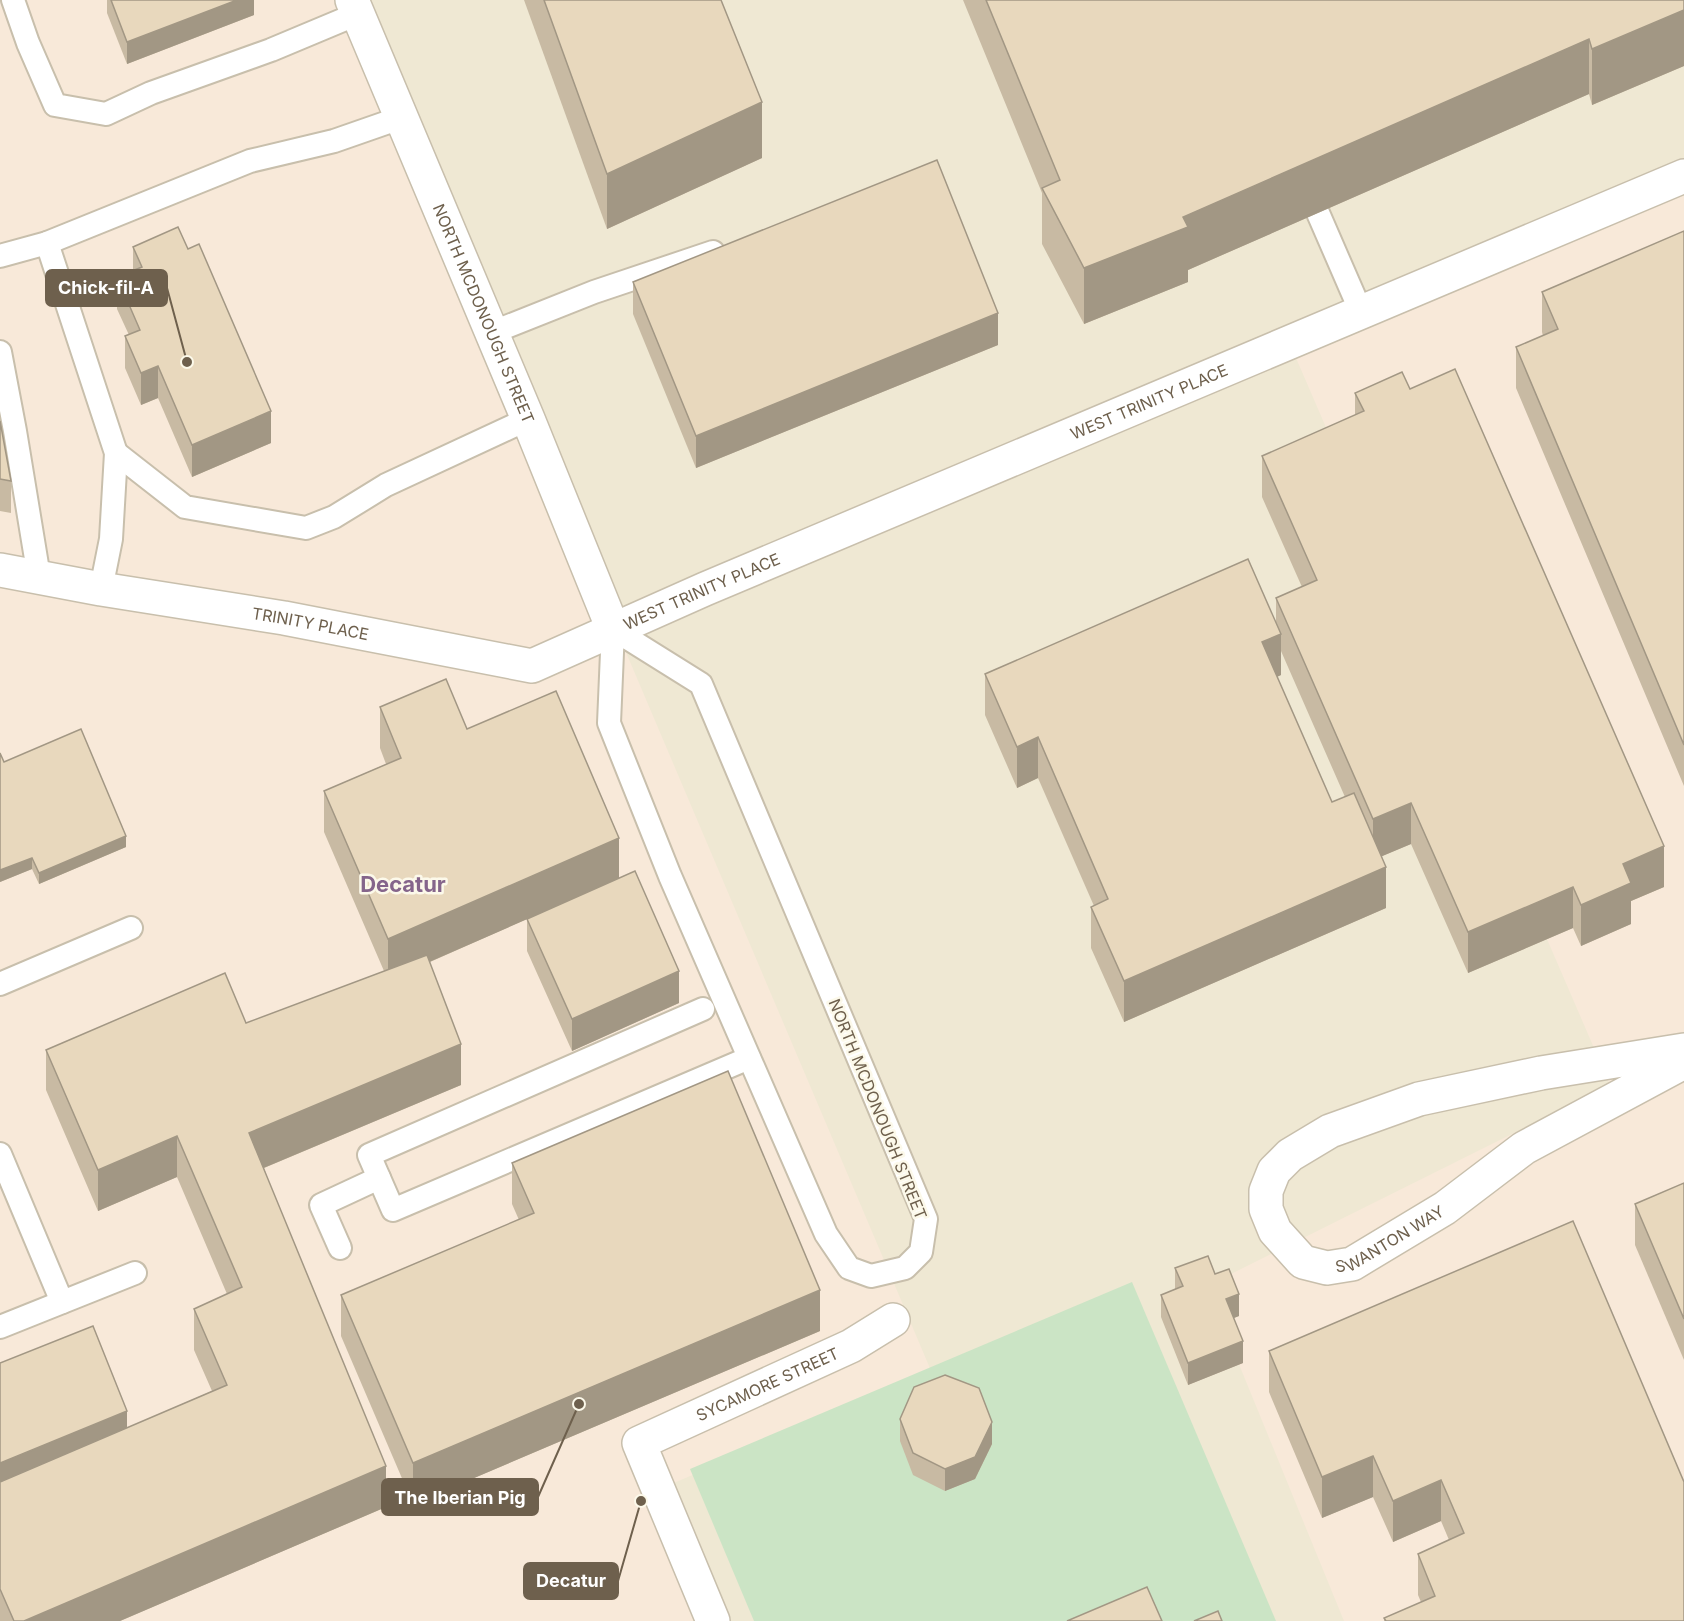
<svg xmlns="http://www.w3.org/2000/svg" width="1684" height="1621" viewBox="0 0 1684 1621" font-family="Inter,sans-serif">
<rect width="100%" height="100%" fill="#f9f5e4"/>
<!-- residential -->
<rect fill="#efe8d3" x="0" y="0" width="1684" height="1621"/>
<!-- commercial -->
<g fill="#f8e9d9">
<path d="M 0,0 L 349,0 L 932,1373 L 655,1491 L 712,1621 L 0,1621 Z"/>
<path d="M 1684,194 L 1684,1621 L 1344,1621 L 1207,1286 L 1610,1085 L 1293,351 Z"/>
</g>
<!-- green -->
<path fill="#cbe4c5" d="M 1132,1282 L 1276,1621 L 754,1621 L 690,1469 Z"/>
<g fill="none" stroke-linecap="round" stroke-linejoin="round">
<!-- service casing -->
<g stroke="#c8bfac" stroke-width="26">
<g id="service">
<path d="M 13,0 L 28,43 L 55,105 L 106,114 L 151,93 L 271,50 L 357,14"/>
<path d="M 1318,213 L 1361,312"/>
<path d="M 0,256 L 47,243"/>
<path d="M 491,333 L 594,292 L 713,252"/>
<path d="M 0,352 L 15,431 L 39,577"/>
<path d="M 116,453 L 185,507 L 306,528 L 334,517 L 386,485 L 528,419"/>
<path d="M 101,589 L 111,539 L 116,453 L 47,243 L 250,161 L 334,141 L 400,118"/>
<path d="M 613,629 L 701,684 L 926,1219 L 921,1252 L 905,1268 L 871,1276 L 849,1268 L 826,1234 L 670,876 L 609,723 Z"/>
<path d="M 0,984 L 131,928"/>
<path d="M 703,1009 L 369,1155 L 393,1210 L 749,1058"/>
<path d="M 0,1154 L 62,1302"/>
<path d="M 340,1248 L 321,1205 L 379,1178"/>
<path d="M 0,1327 L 135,1273"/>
</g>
</g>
<!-- pedestrian casing -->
<g stroke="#c8bfac" stroke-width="36">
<g id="pedestrian">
<path id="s1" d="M 713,1621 L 639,1443 L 851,1346 L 893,1320"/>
</g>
</g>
<!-- minor casing -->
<g stroke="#c8bfac" stroke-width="36">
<g id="minor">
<path id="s2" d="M 1684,1050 L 1541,1073 L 1419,1099 L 1330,1131 L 1290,1155 L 1274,1171 L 1266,1191 L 1266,1209 L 1275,1231 L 1303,1262 L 1327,1268 L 1352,1264 L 1445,1208 L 1524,1148 L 1684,1062"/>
</g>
</g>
<!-- tertiary casing -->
<g stroke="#c8bfac" stroke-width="36">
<g id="tertiary">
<path id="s3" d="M 352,0 L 528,419 L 613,629"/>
<path id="s4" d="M 0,570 L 101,589 L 284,618 L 532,666 L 705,589 L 1684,176"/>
</g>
</g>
<!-- service -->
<use href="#service" stroke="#fff" stroke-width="22"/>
<!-- pedestrian -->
<use href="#pedestrian" stroke="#fff" stroke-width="33"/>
<!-- minor -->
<use href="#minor" stroke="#fff" stroke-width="33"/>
<!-- tertiary -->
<use href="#tertiary" stroke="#fff" stroke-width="33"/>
</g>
<!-- wall -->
<g fill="#c8baa3" fill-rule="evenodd">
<path d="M 107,0 L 254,0 L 254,15 L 127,64 L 107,13 Z"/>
<path d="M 524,0 L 721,0 L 762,158 L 607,229 Z"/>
<path d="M 963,0 L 1684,0 L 1684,66 L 1592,105 L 1589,94 L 1188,270 L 1188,282 L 1084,324 L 1042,244 L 1042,193 Z"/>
<path d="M 1684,231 L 1684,786 L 1516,388 L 1516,347 L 1543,336 L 1542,332 L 1542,292 Z"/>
<path d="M 133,247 L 271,443 L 192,477 L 158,398 L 141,405 L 125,368 L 125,336 L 129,335 L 117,309 L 117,277 L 133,271 Z"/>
<path d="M 633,282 L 998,345 L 696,468 L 633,314 Z"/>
<path d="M 1410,389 L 1664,887 L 1631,901 L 1631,924 L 1581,946 L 1573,928 L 1468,973 L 1411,844 L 1382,856 L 1386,908 L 1124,1022 L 1091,948 L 1091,907 L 1094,906 L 1038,778 L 1017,788 L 985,715 L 985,674 L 1276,621 L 1276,598 L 1302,587 L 1262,497 L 1262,456 L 1355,415 L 1355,393 ZM 1281,651 L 1345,797 L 1332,802 L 1277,677 L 1281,675 Z"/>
<path d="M 0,421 L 11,481 L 11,513 L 0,511 Z"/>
<path d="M 380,707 L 467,729 L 619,878 L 679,1003 L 572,1051 L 527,951 L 527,919 L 574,898 L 430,962 L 461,1085 L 264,1168 L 386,1507 L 120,1621 L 0,1621 L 0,1363 L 127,1428 L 212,1391 L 194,1350 L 194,1309 L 227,1294 L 177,1177 L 98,1211 L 46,1090 L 46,1050 L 246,1023 L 384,971 L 324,832 L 324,791 L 386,764 L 380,748 Z"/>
<path d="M 0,753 L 4,762 L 126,847 L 39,884 L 32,869 L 0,882 Z"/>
<path d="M 512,1163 L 820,1331 L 413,1504 L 341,1336 L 341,1295 L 519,1220 L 512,1204 Z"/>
<path d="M 1684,1183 L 1684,1360 L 1635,1245 L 1635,1204 Z"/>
<path d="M 1175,1268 L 1215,1274 L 1239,1316 L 1234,1318 L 1243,1363 L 1188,1385 L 1161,1317 L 1161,1295 L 1175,1289 Z"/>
<path d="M 1269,1351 L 1684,1621 L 1384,1621 L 1384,1618 L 1421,1602 L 1418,1595 L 1418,1554 L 1449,1540 L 1441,1521 L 1393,1542 L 1373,1497 L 1322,1518 L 1269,1392 Z"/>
<path d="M 900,1419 L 992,1444 L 975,1479 L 945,1491 L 913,1475 L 900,1441 Z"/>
</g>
<!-- shaded-wall -->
<g fill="#a29784">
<path d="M 237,0 L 254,0 L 254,15 L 127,64 L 127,42 Z"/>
<path d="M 1684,10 L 1684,66 L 1592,105 L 1592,49 Z"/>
<path d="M 1589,39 L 1589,94 L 1188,270 L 1188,282 L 1084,324 L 1084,268 L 1183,217 Z"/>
<path d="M 762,102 L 762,158 L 607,229 L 607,174 Z"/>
<path d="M 998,313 L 998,345 L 696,468 L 696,436 Z"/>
<path d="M 158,366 L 158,398 L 141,405 L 141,373 Z"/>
<path d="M 271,411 L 271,443 L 192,477 L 192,445 Z"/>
<path d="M 1281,634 L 1281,675 L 1262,683 L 1262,642 Z"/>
<path d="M 1038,737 L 1038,778 L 1017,788 L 1017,747 Z"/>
<path d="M 1411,803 L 1411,844 L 1373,860 L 1373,819 Z"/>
<path d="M 126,836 L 126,847 L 39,884 L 39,873 Z"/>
<path d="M 619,838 L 619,879 L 388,980 L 388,939 Z"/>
<path d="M 1664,846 L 1664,887 L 1631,901 L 1631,924 L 1581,946 L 1581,905 L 1623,864 Z"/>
<path d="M 32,858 L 32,869 L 0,882 L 0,870 Z"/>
<path d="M 1386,867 L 1386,908 L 1124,1022 L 1124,981 Z"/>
<path d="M 1573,887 L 1573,928 L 1468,973 L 1468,932 Z"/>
<path d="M 679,971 L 679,1003 L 572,1051 L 572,1019 Z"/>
<path d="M 461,1044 L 461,1085 L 249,1174 L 249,1133 Z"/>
<path d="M 177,1136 L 177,1177 L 98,1211 L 98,1170 Z"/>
<path d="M 820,1290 L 820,1331 L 413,1504 L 413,1463 Z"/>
<path d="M 1239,1294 L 1239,1316 L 1226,1321 L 1226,1299 Z"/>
<path d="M 1243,1341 L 1243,1363 L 1188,1385 L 1188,1363 Z"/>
<path d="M 127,1411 L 127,1443 L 0,1495 L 0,1463 Z"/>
<path d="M 992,1422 L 992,1444 L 975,1479 L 945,1491 L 945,1469 Z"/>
<path d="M 1373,1456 L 1373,1497 L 1322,1518 L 1322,1477 Z"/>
<path d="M 386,1466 L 386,1507 L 120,1621 L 24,1621 Z"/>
<path d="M 1441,1480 L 1441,1521 L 1393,1542 L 1393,1501 Z"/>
</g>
<!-- building -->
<g fill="#e8d8bd" stroke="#a29784" stroke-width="1.5">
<path d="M 111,0 L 237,0 L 127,42 Z"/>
<path d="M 544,0 L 721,0 L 762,102 L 607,174 Z"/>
<path d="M 986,0 L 1684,0 L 1684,10 L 1592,49 L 1589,39 L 1183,217 L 1188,227 L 1084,268 L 1042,188 L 1060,180 Z"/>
<path d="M 937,160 L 998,313 L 696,436 L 633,282 Z"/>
<path d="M 178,227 L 188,249 L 199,244 L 271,411 L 192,445 L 158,366 L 141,373 L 125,336 L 140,330 L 117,277 L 142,267 L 133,247 Z"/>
<path d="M 1684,231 L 1684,745 L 1516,347 L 1558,329 L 1542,292 Z"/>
<path d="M 1455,369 L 1664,846 L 1623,864 L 1631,883 L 1581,905 L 1573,887 L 1468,932 L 1411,803 L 1373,819 L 1276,598 L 1317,580 L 1262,456 L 1364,411 L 1355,393 L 1402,372 L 1410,389 Z"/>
<path d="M 0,421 L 11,481 L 0,479 Z"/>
<path d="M 1248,559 L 1281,634 L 1262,642 L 1332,802 L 1354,793 L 1386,867 L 1124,981 L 1091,907 L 1108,899 L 1038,737 L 1017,747 L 985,674 Z"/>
<path d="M 446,679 L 467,729 L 556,691 L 619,838 L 388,939 L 324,791 L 401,758 L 380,707 Z"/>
<path d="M 81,729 L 126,836 L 39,873 L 32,858 L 0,870 L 0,753 L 4,762 Z"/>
<path d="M 635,871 L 679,971 L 572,1019 L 527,919 Z"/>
<path d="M 427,955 L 461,1044 L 249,1133 L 386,1466 L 24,1621 L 14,1621 L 0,1589 L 0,1482 L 227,1385 L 194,1309 L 242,1287 L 177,1136 L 98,1170 L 46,1050 L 225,973 L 246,1023 Z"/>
<path d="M 728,1071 L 820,1290 L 413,1463 L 341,1295 L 534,1213 L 512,1163 Z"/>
<path d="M 1684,1183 L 1684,1319 L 1635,1204 Z"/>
<path d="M 1573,1221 L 1684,1482 L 1684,1621 L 1386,1621 L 1384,1618 L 1435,1596 L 1418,1554 L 1464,1533 L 1441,1480 L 1393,1501 L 1373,1456 L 1322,1477 L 1269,1351 Z"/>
<path d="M 1208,1256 L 1215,1274 L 1229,1269 L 1239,1294 L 1226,1299 L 1243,1341 L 1188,1363 L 1161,1295 L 1183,1286 L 1175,1268 Z"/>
<path d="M 93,1326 L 127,1411 L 0,1463 L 0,1363 Z"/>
<path d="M 945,1375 L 979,1388 L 992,1422 L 975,1457 L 945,1469 L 913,1453 L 900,1419 L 914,1387 Z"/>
<path d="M 1147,1587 L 1162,1621 L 1067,1621 Z"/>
<path d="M 1218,1611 L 1222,1621 L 1194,1621 Z"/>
</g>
<g text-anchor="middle" stroke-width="5" stroke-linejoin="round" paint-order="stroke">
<!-- street labels -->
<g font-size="16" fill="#6e604d" stroke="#fcf9ea">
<text dy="6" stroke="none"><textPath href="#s3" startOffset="340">NORTH MCDONOUGH STREET</textPath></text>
<text dy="6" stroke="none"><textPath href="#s4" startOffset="1212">WEST TRINITY PLACE</textPath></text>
<text dy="6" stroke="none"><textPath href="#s4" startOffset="726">WEST TRINITY PLACE</textPath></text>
<text dy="6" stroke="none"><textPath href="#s4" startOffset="315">TRINITY PLACE</textPath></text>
<text transform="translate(878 1109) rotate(68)" y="6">NORTH MCDONOUGH STREET</text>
<text dy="6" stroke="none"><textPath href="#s2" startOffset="633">SWANTON WAY</textPath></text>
<text dy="6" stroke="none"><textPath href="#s1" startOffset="334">SYCAMORE STREET</textPath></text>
</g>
<!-- district labels -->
<g font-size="22" font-weight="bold" fill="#85658b" stroke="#fcf9ea">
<text x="403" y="892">Decatur</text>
</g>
</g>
<!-- callouts -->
<path fill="none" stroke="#6e604d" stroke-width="2" d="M187 362L167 288M579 1404L538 1497M641 1501L618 1581"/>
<g fill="#6e604d" stroke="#fcf9ea" stroke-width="2">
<circle cx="187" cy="362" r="6"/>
<circle cx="579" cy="1404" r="6"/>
<circle cx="641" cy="1501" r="6"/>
</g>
<g fill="#6e604d" stroke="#6e604d" stroke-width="2">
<rect x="46" y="270" width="121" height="36" rx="6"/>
<rect x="382" y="1479" width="156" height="36" rx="6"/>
<rect x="524" y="1563" width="94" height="36" rx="6"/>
</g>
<g font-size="18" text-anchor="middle" font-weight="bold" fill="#fff">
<text x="106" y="294">Chick-fil-A</text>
<text x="460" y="1504">The Iberian Pig</text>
<text x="571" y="1587">Decatur</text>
</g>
</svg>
